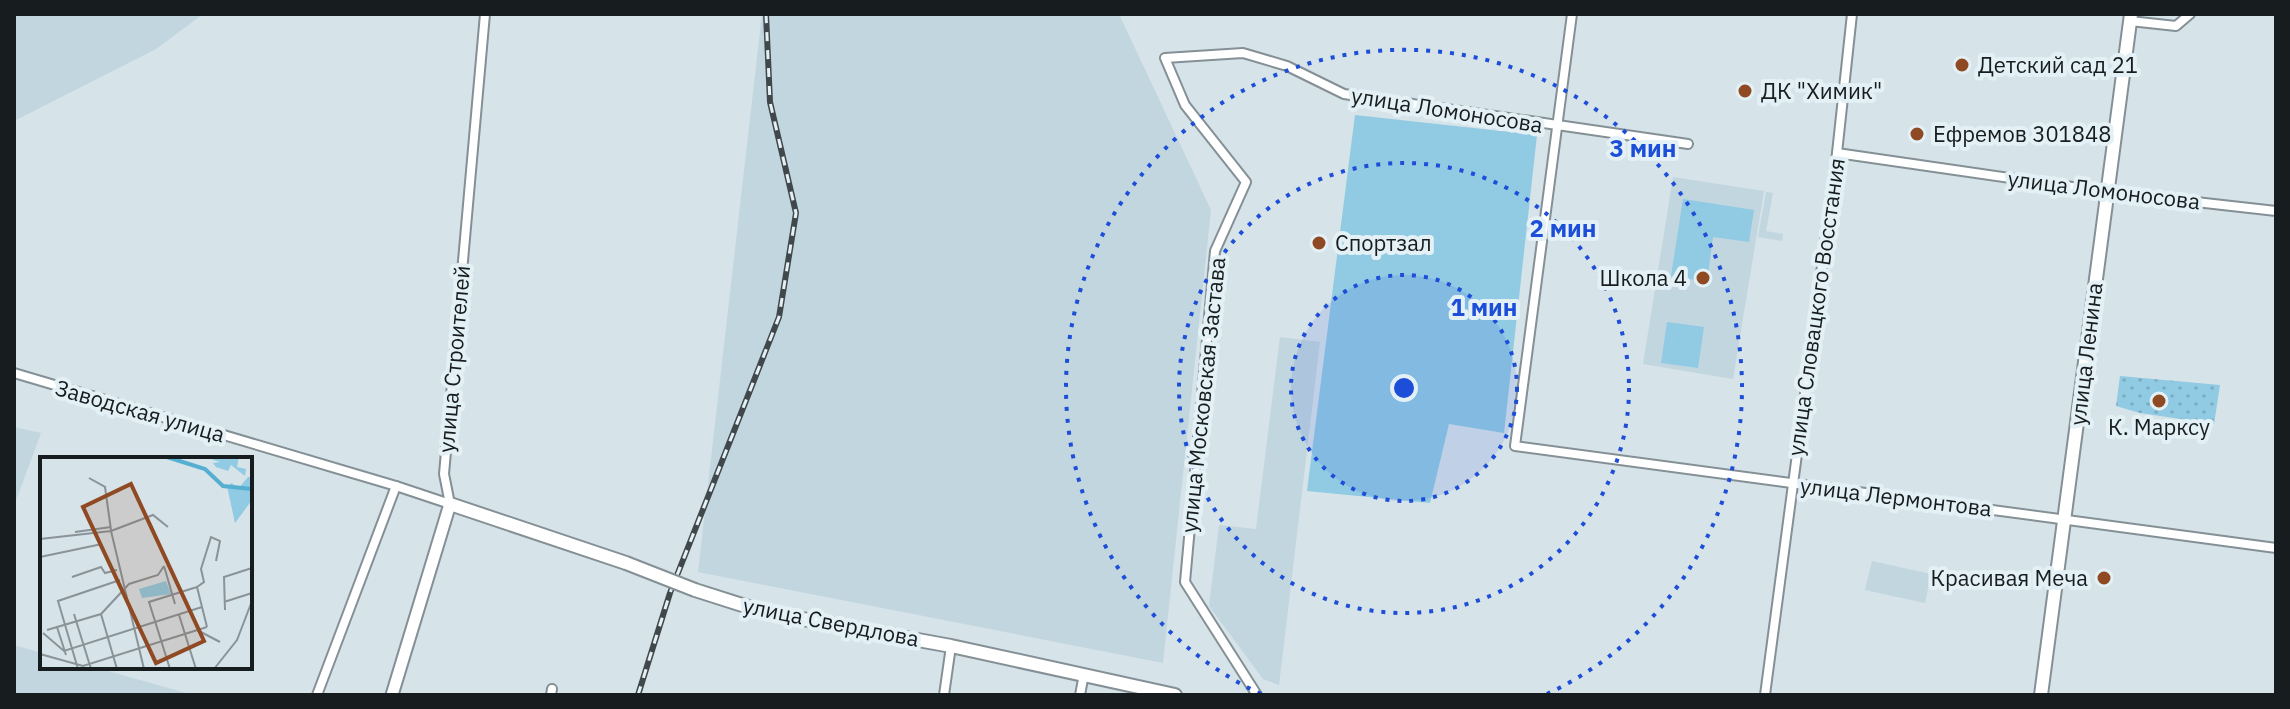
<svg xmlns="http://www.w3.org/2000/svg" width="2290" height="709" viewBox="0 0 2290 709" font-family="'IBM Plex Sans',sans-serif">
<defs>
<pattern id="green-dots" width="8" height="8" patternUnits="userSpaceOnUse" patternTransform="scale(2)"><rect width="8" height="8" fill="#90cae3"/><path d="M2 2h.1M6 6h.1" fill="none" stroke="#7badc2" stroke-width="1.8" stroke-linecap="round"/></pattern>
</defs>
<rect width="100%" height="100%" fill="#d6e3e9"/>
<!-- built -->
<g fill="#c2d6e0">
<path d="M 14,14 L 203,14 L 156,49 L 14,121 Z"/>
<path d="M 762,14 L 1119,14 L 1211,210 L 1163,663 L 698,572 Z"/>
<path d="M 1673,177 L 1764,191 L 1733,379 L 1643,364 Z"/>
<path d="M 1766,192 L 1773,193 L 1766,231 L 1783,234 L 1782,241 L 1758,237 Z"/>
<path d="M 1280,337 L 1320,342 L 1279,685 L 1263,679 L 1209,606 L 1219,525 L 1256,529 Z"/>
<path d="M 14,427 L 41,433 L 14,506 Z"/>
<path d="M 1872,561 L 1931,574 L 1925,603 L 1865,590 Z"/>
<path d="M 14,645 L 42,653 L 42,667 L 94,667 L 193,695 L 14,695 Z"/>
</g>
<!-- green -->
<path fill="url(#green-dots)" d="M 2120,376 L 2220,385 L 2214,424 L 2140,413 L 2116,406 Z"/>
<!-- pitch -->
<g fill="#90cae3">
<path d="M 1355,115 L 1537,135 L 1504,433 L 1449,424 L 1430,503 L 1307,491 Z"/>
<path d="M 1683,199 L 1754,210 L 1749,242 L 1713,237 L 1707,282 L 1671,276 Z"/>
<path d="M 1667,322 L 1704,327 L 1698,368 L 1661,363 Z"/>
</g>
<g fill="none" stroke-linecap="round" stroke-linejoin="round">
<!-- minor casing -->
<g stroke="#849095" stroke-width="12">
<g id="minor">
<path d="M 1572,14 L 1515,446 L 2276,548"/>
<path d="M 2130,21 L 2176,26 L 2190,14"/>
<path d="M 1837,153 L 2107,192 L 2276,211"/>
<path d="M 14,373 L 396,486 L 450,504 L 444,474 L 485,14"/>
<path d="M 317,695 L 396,486"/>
<path d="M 551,695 L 552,689"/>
<path d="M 944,695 L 951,646"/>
<path d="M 1080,695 L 1084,674"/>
<path d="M 1257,695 L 1185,582 L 1215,251 L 1246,182 L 1185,105 L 1165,58 L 1243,53 L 1287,66 L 1344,94 L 1688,144"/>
<path d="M 1765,695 L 1837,153 L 1852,14"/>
</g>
</g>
<!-- tertiary casing -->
<g stroke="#849095" stroke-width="15">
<path id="tertiary" d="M 392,695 L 450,504"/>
</g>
<!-- secondary casing -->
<g stroke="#849095" stroke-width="16">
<g id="secondary">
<path d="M 450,504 L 626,563"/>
<path d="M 695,590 L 764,612 L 951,646 L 1175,695"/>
<path d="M 2041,695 L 2131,14"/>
</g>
</g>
<!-- minor -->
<use href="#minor" stroke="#fff" stroke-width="8"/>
<!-- tertiary -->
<use href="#tertiary" stroke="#fff" stroke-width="11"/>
<!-- secondary -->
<use href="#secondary" stroke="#fff" stroke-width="12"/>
<!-- rail casing -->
<g stroke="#41484b" stroke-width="6">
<path id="rail" d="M 638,695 L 670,593 L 779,317 L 796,213 L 770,102 L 766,14"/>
</g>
<!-- rail -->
<use href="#rail" stroke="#e3f1f6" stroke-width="3" stroke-dasharray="9" stroke-linecap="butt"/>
<!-- secondary-bridge casing -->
<g stroke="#849095" stroke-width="16" stroke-linecap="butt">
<path id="secondary-bridge" d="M 626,563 L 695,590"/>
</g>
<!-- secondary-bridge -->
<use href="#secondary-bridge" stroke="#fff" stroke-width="12"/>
</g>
<!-- distance rings -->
<circle cx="1404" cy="388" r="113" fill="#1d4ed8" fill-opacity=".12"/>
<g fill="none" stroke="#1d4ed8" stroke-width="4" stroke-dasharray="4 8">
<circle cx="1404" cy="388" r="113"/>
<circle cx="1404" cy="388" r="225"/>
<path d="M1261 694A338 338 0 1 1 1547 694"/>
</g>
<!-- markers -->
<g fill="#8f4923" stroke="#e3f1f6" stroke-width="3">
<circle cx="1962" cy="65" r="8"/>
<circle cx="1745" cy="91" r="8"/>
<circle cx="1917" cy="134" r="8"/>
<circle cx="1319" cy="243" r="8"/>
<circle cx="1703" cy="278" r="8"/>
<circle cx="2159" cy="401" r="8"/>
<circle cx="2104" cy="578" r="8"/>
</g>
<g text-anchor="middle" stroke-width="8" stroke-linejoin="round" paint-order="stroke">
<!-- poi labels -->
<g font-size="22" fill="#171c1e" stroke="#e3f1f6" text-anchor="start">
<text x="1978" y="73">Детский сад 21</text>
<text x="1761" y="99">ДК "Химик"</text>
<text x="1933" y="142">Ефремов 301848</text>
<text x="1335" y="251">Спортзал</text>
<text x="1687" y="286" text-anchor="end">Школа 4</text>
<text x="2159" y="435" text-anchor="middle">К. Марксу</text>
<text x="2088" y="586" text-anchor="end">Красивая Меча</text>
</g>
<!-- street labels -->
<g font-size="22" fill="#171c1e" stroke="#e3f1f6">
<text transform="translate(1447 110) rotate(9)" y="8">улица Ломоносова</text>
<text transform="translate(2104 190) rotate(7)" y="8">улица Ломоносова</text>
<text transform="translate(1816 307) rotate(-82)" y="8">улица Словацкого Восстания</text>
<text transform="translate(2086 354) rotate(-83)" y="8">улица Ленина</text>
<text transform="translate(454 359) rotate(-85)" y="8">улица Строителей</text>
<text transform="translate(1203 395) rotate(-84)" y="8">улица Московская Застава</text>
<text transform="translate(140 411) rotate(16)" y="8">Заводская улица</text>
<text transform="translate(1896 497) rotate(7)" y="8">улица Лермонтова</text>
<text transform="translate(831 622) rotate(11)" y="8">улица Свердлова</text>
</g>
</g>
<!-- overview -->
<g transform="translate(40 457)">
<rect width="212" height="212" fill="#d6e3e9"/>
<path d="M 199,0 L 197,10 L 206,12 L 205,19 L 191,8 L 188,14 L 176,10 L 173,6 L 180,5 L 168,1 ZM 208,20 L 212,20 L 212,43 L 195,66 L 187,29 L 192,26 L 198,32 Z" fill="#90cae3"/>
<path d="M 126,124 L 131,137 L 102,141 L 99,132 Z" fill="#90cae3"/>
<path fill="none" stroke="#56afd1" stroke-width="4" d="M 127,0 L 165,12 L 183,29 L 212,32"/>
<path fill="none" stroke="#8a9398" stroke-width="2" d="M 49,21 L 65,30 L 71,73M 71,74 L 104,212M 35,75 L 71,70M 0,82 L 71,74 L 113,58 L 128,70M 0,100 L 62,87M 124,109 L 135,147M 32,120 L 61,110 L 65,116 L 77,113M 157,130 L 164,125 L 161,112 L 171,80 L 180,84 L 176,104M 157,130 L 167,170M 184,145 L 212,136M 185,153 L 184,120 L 212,111M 34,157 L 51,212M 61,157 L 77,212M 139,158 L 156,212M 17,170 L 26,198M 7,173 L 61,157 L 89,127 L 118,118 L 124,109M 157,173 L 180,185M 3,176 L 24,194 L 162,150M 0,197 L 43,209 L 167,170M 38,212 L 18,144 L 80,123M 130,212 L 109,145 L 157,130M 174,212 L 197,183 L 212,144"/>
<path fill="#8f4923" fill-opacity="0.15" stroke="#8f4923" stroke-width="4" d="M 91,27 L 164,184 L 116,206 L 43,50 Z"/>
<rect width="212" height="212" fill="none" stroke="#171c1e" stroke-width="4"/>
</g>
<circle cx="1404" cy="388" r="12" fill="#1d4ed8" stroke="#e3f1f6" stroke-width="4"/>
<g font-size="24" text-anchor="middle" font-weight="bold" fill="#1d4ed8" stroke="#e3f1f6" stroke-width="8" stroke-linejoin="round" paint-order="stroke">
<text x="1643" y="157">3 мин</text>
<text x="1563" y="237">2 мин</text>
<text x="1484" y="316">1 мин</text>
</g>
<!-- border -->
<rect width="2290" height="709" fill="none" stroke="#171c1e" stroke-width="32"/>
</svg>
